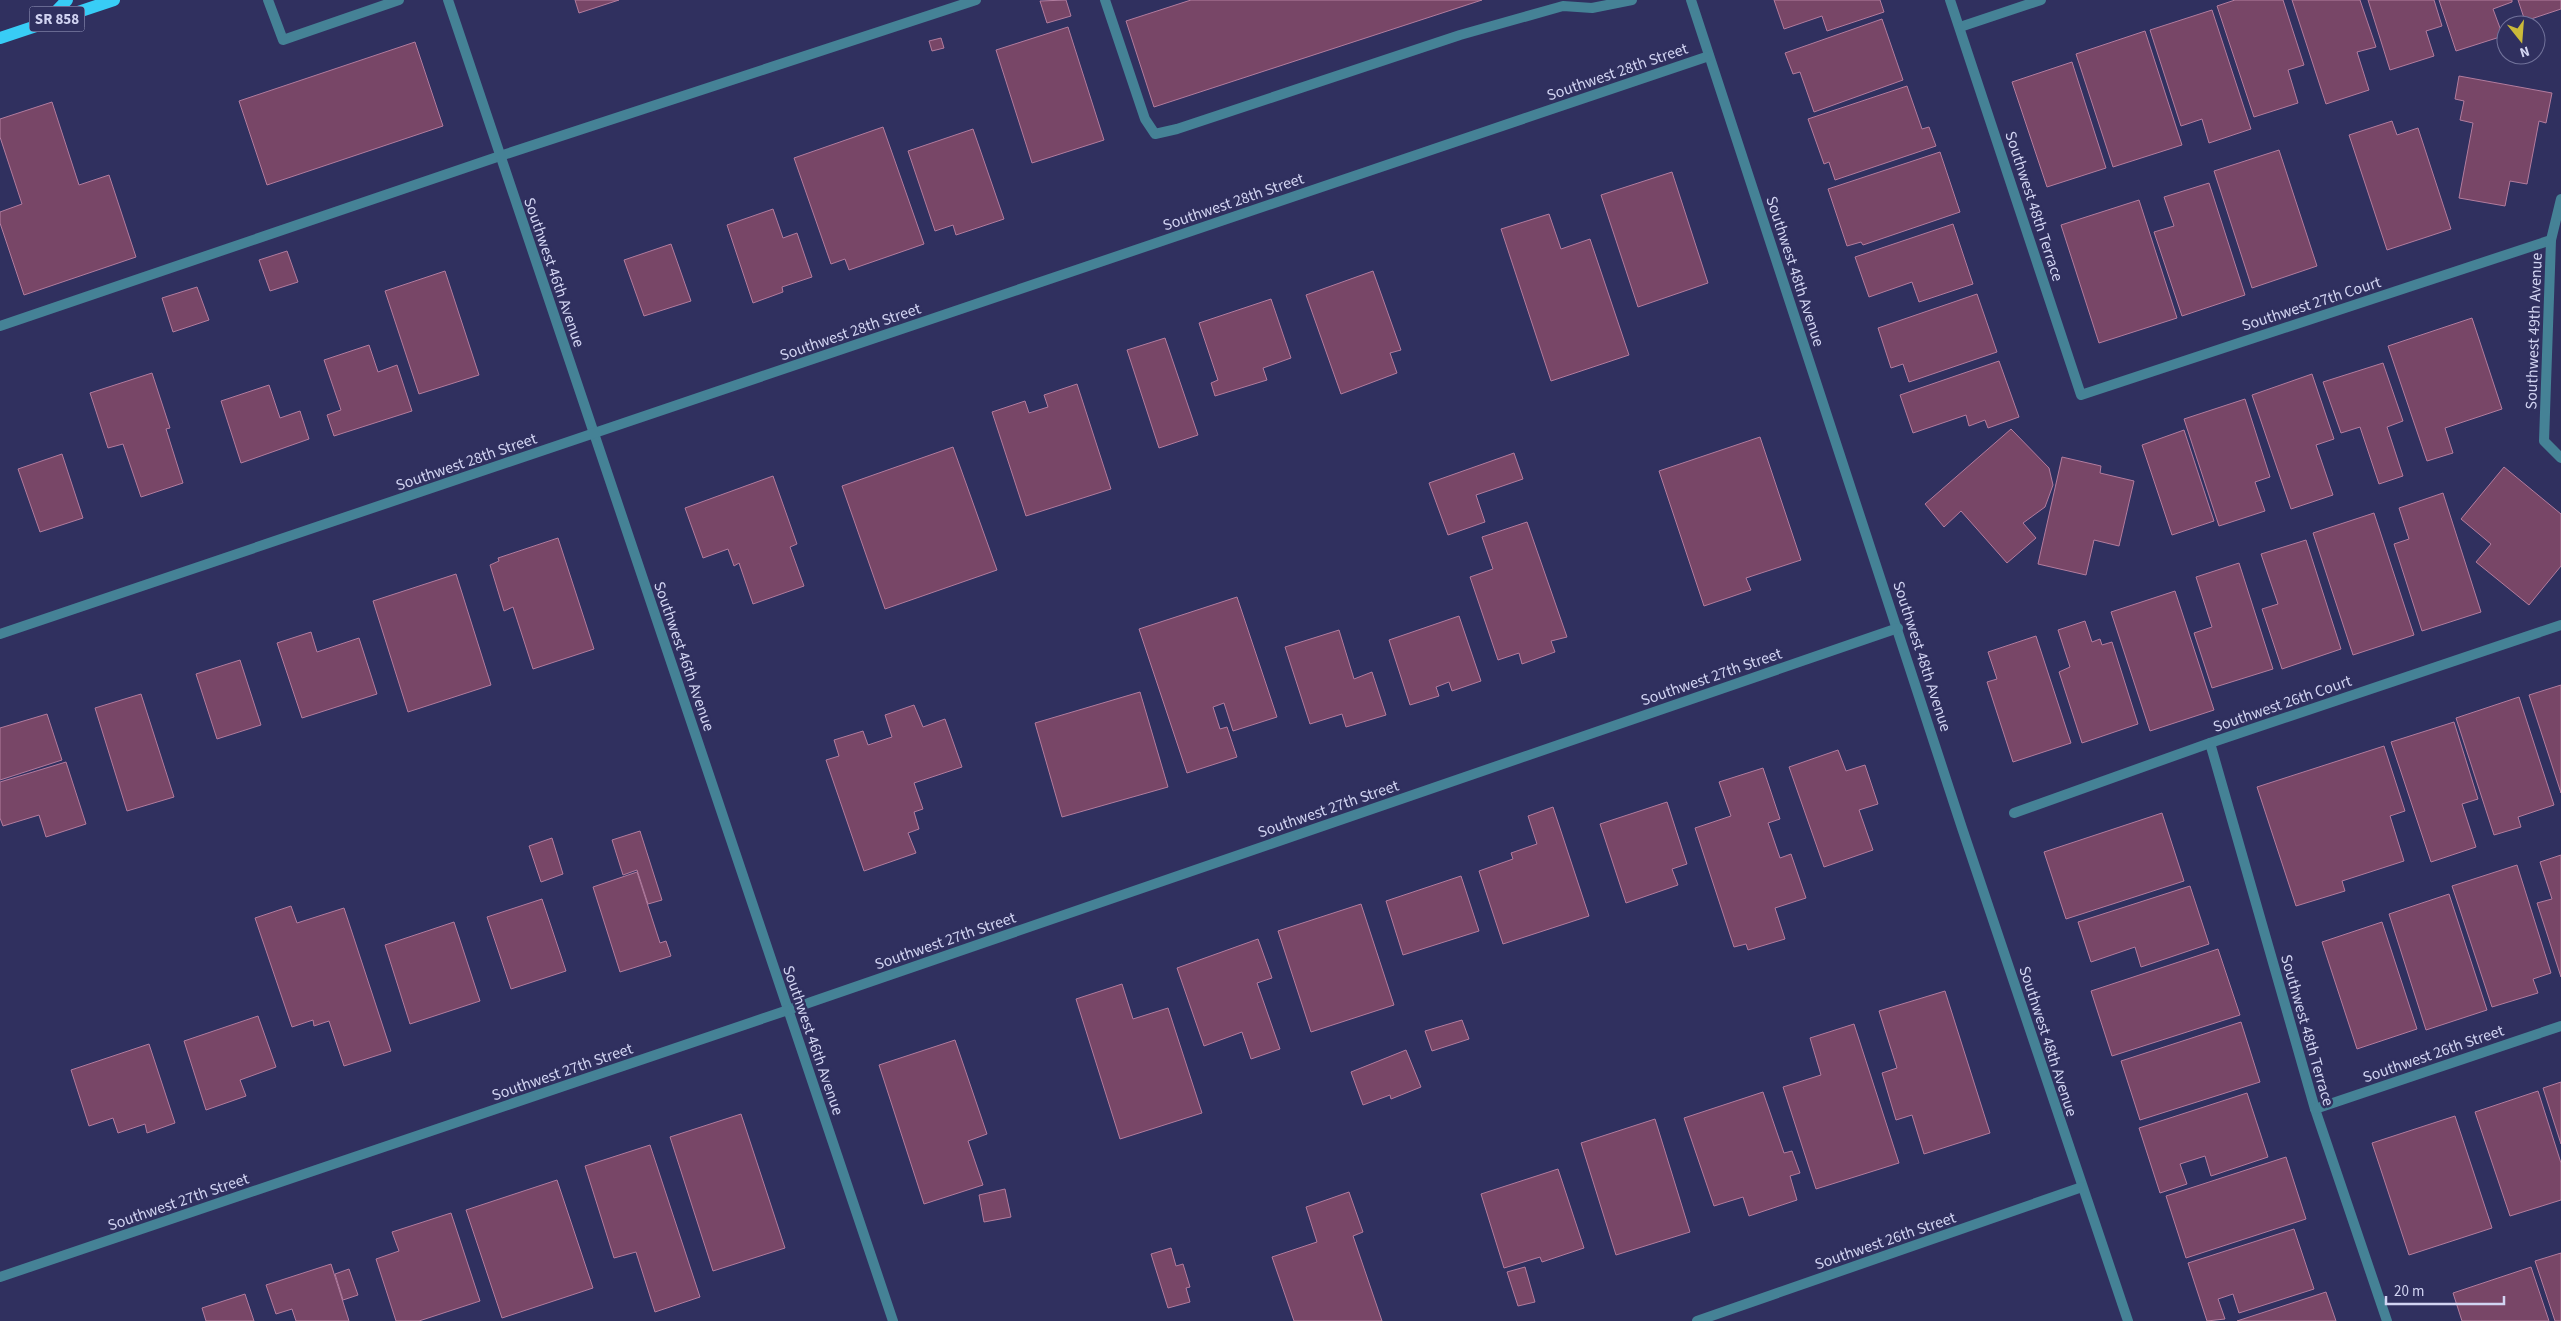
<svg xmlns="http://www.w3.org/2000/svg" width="2561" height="1321" viewBox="0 0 2561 1321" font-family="'Source Sans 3',sans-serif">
<rect width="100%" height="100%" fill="#30305f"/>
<!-- building -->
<g fill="#784667" stroke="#b27c9e">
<path d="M 575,0 L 619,0 L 579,13 Z"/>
<path d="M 1066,0 L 1071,16 L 1047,23 L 1040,1 Z"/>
<path d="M 1191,0 L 1482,0 L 1154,107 L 1126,21 Z"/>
<path d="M 1774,0 L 1880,0 L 1884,12 L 1827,31 L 1822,16 L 1784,29 Z"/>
<path d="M 2235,0 L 2283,0 L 2304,65 L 2288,70 L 2298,103 L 2254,117 L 2217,6 Z"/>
<path d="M 2292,0 L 2360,0 L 2376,47 L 2357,52 L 2369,90 L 2326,104 Z"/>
<path d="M 2368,0 L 2434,0 L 2442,26 L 2426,31 L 2434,56 L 2390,70 Z"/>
<path d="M 2439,0 L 2512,0 L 2512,2 L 2493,9 L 2503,36 L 2456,51 Z"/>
<path d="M 2518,0 L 2561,0 L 2561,9 L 2525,21 Z"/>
<path d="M 2212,10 L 2251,129 L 2209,143 L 2202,119 L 2181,126 L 2150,30 Z"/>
<path d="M 1882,19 L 1903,80 L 1814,112 L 1800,72 L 1793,74 L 1785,53 Z"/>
<path d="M 1068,27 L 1104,140 L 1032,163 L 996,50 Z"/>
<path d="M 2145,31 L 2182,145 L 2113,167 L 2076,54 Z"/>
<path d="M 941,38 L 944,48 L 932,51 L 929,41 Z"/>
<path d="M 415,42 L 443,126 L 267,185 L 239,101 Z"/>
<path d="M 2072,62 L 2106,168 L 2047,187 L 2012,82 Z"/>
<path d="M 2459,76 L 2552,93 L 2546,123 L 2539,121 L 2527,184 L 2510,181 L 2505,206 L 2459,198 L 2473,123 L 2460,120 L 2464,101 L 2455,99 Z"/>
<path d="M 1907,86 L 1922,129 L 1929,127 L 1936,146 L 1835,180 L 1829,162 L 1824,164 L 1808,119 Z"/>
<path d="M 52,102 L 79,185 L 109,175 L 136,257 L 24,295 L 0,223 L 0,212 L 22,204 L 0,137 L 0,119 Z"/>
<path d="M 2392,121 L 2397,135 L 2418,128 L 2451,229 L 2387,250 L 2349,135 Z"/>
<path d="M 883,127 L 924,244 L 849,270 L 845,259 L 831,264 L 794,158 Z"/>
<path d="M 973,129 L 1004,219 L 956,235 L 953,225 L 935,231 L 908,151 Z"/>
<path d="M 2279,150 L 2317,266 L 2252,288 L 2214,171 Z"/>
<path d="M 1940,152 L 1960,212 L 1863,245 L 1861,242 L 1847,246 L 1828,189 Z"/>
<path d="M 1672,172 L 1708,283 L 1638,307 L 1601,195 Z"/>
<path d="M 2209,183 L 2245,295 L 2182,316 L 2154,232 L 2174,226 L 2164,197 Z"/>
<path d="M 2139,200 L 2177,318 L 2099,343 L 2061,225 Z"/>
<path d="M 773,209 L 783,238 L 797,233 L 812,277 L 782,287 L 783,292 L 753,303 L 727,225 Z"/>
<path d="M 1549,214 L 1561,249 L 1590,239 L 1629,355 L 1551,381 L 1501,229 Z"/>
<path d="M 1953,224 L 1973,284 L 1919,302 L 1912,282 L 1869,297 L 1855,257 Z"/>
<path d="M 671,244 L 691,301 L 644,316 L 624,260 Z"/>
<path d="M 287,251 L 298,282 L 270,291 L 259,260 Z"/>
<path d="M 445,271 L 479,375 L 419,394 L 385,291 Z"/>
<path d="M 1373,271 L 1401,350 L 1390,353 L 1397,373 L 1341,394 L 1306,295 Z"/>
<path d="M 197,287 L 209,320 L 173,332 L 162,298 Z"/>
<path d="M 1977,294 L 1997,352 L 1909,382 L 1903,364 L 1891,368 L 1878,328 Z"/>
<path d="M 1271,299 L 1291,358 L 1263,368 L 1267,380 L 1215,396 L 1211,383 L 1218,380 L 1199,323 Z"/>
<path d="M 2472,318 L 2502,409 L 2445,428 L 2453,453 L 2427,461 L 2388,346 Z"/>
<path d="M 1165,338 L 1198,435 L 1159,448 L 1127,350 Z"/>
<path d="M 369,345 L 378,372 L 397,365 L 412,411 L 334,436 L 327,415 L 341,410 L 324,360 Z"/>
<path d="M 1999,361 L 2019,417 L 1988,428 L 1985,420 L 1969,426 L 1966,415 L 1913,433 L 1900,395 Z"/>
<path d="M 2383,363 L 2403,421 L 2387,427 L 2403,476 L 2379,484 L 2360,427 L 2341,433 L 2323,382 Z"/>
<path d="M 152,373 L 170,428 L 166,429 L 183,483 L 141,497 L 123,444 L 108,448 L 90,393 Z"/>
<path d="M 2312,374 L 2334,439 L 2316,445 L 2333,495 L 2291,509 L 2252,395 Z"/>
<path d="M 1077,384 L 1111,489 L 1026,516 L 992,412 L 1025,401 L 1029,413 L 1048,407 L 1044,395 Z"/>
<path d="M 269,385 L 280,418 L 300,411 L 309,439 L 241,463 L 221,401 Z"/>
<path d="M 2245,399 L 2270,477 L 2255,482 L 2265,511 L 2219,526 L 2184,419 Z"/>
<path d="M 2011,429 L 2049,468 L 2053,485 L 2045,507 L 2023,523 L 2036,538 L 2007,563 L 1961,511 L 1944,527 L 1925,504 Z"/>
<path d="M 2184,430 L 2214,521 L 2172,535 L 2142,445 Z"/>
<path d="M 1760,437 L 1801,560 L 1746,578 L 1751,590 L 1704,606 L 1659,471 Z"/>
<path d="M 953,447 L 997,570 L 885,609 L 842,486 Z"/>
<path d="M 1514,453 L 1523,479 L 1476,495 L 1485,522 L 1448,535 L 1429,483 Z"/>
<path d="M 62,454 L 83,518 L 40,532 L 18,469 Z"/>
<path d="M 2062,457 L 2101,466 L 2100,473 L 2134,481 L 2119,546 L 2094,540 L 2086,575 L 2038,564 Z"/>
<path d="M 2504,467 L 2561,514 L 2561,566 L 2529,605 L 2476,562 L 2491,544 L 2461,519 Z"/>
<path d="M 773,476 L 797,544 L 790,547 L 804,586 L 753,604 L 739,563 L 734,566 L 728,549 L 703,558 L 685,508 Z"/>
<path d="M 2443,493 L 2481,612 L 2422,631 L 2394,544 L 2409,539 L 2399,508 Z"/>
<path d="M 2374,513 L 2414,635 L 2353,655 L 2313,533 Z"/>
<path d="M 1527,522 L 1567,637 L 1551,641 L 1555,652 L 1522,664 L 1519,653 L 1498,660 L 1470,577 L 1493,569 L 1482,537 Z"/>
<path d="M 558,538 L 594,649 L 533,669 L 513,607 L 504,611 L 490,565 L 499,561 L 498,558 Z"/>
<path d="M 2306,540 L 2341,649 L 2282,669 L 2262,609 L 2278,604 L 2261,554 Z"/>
<path d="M 2239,563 L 2273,669 L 2212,688 L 2194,633 L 2212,627 L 2196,577 Z"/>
<path d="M 456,574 L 491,685 L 408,712 L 373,601 Z"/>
<path d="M 2175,591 L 2214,710 L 2150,731 L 2111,612 Z"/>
<path d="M 1237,597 L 1277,717 L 1233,731 L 1224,703 L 1213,707 L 1220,729 L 1227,727 L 1237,757 L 1187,773 L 1139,629 Z"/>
<path d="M 1459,616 L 1481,681 L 1452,691 L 1449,682 L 1436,687 L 1439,696 L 1410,705 L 1389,640 Z"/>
<path d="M 2085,621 L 2092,642 L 2100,639 L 2102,645 L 2112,642 L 2138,724 L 2082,743 L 2059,672 L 2070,667 L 2058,630 Z"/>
<path d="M 1339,630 L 1354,679 L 1372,672 L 1386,715 L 1346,727 L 1342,714 L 1310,724 L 1285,647 Z"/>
<path d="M 311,632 L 317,652 L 359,638 L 377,694 L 302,718 L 277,643 Z"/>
<path d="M 2036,636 L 2071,743 L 2013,762 L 1987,682 L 1997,679 L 1988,652 Z"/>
<path d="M 240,660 L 261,725 L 217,739 L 196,674 Z"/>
<path d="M 2561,685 L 2561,793 L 2529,695 Z"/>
<path d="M 1140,692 L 1168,787 L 1062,817 L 1035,723 Z"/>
<path d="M 141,694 L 174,797 L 127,811 L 95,708 Z"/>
<path d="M 2519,697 L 2554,805 L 2518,817 L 2521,827 L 2494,835 L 2456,718 Z"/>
<path d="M 914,705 L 923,727 L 945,719 L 962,767 L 914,783 L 923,809 L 914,812 L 919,829 L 908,833 L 916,853 L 864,871 L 826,760 L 839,756 L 834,740 L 863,731 L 868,745 L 892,737 L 885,715 Z"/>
<path d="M 47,714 L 62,760 L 0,780 L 0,728 Z"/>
<path d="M 2454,722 L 2478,799 L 2462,804 L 2476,847 L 2431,862 L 2391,742 Z"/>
<path d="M 2384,746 L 2405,811 L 2390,816 L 2404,861 L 2342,881 L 2345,891 L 2296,906 L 2257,787 Z"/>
<path d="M 1838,750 L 1846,771 L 1865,765 L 1878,804 L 1859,810 L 1873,850 L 1824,867 L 1789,767 Z"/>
<path d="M 66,762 L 86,824 L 46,837 L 39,815 L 3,826 L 0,818 L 0,782 Z"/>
<path d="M 1763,768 L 1780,819 L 1768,823 L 1780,858 L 1791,854 L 1806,898 L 1775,908 L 1785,939 L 1748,950 L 1746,944 L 1734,947 L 1695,828 L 1731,816 L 1719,782 Z"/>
<path d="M 1667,802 L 1687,864 L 1672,869 L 1678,885 L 1626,903 L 1600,824 Z"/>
<path d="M 1553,807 L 1589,916 L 1503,944 L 1479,871 L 1513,859 L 1511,853 L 1537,844 L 1528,816 Z"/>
<path d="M 2162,813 L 2184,881 L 2066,919 L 2044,852 Z"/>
<path d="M 640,831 L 662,900 L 648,904 L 637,870 L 623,875 L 612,840 Z"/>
<path d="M 552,838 L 563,874 L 541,882 L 529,846 Z"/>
<path d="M 2561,855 L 2561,977 L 2537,903 L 2552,899 L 2540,862 Z"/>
<path d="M 2517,865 L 2551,973 L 2533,979 L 2538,993 L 2492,1007 L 2452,886 Z"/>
<path d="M 637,872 L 660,943 L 666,941 L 671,956 L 620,972 L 593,887 Z"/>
<path d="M 1461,876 L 1479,931 L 1403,955 L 1386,901 Z"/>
<path d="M 2190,886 L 2209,944 L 2141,967 L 2135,947 L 2091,962 L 2078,922 Z"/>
<path d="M 2449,894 L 2487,1010 L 2426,1030 L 2389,914 Z"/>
<path d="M 542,899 L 566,971 L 511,989 L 487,917 Z"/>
<path d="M 1361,904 L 1394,1005 L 1311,1032 L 1278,931 Z"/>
<path d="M 291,906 L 297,923 L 344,908 L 391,1051 L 344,1066 L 329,1021 L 314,1026 L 313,1020 L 292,1027 L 255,918 Z"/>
<path d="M 454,922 L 480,1001 L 410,1024 L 385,945 Z"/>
<path d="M 2382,922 L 2417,1029 L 2357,1049 L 2322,942 Z"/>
<path d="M 1258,939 L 1272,978 L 1257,983 L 1280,1049 L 1251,1059 L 1242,1032 L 1204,1046 L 1177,968 Z"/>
<path d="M 2218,949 L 2240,1015 L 2112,1056 L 2091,991 Z"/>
<path d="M 1122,984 L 1133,1019 L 1168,1008 L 1202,1113 L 1120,1139 L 1076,999 Z"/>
<path d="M 1945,991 L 1990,1133 L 1924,1154 L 1912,1115 L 1896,1120 L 1882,1073 L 1897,1068 L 1879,1011 Z"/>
<path d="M 258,1016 L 276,1067 L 240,1080 L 246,1096 L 206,1110 L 184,1041 Z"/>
<path d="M 1462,1020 L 1469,1039 L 1432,1051 L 1425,1031 Z"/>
<path d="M 2241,1022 L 2260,1082 L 2140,1120 L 2121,1061 Z"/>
<path d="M 1854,1024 L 1899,1163 L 1816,1189 L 1783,1087 L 1821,1075 L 1810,1038 Z"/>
<path d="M 955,1040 L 987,1134 L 968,1141 L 983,1185 L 924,1204 L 879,1065 Z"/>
<path d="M 149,1044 L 175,1123 L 147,1133 L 145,1124 L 118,1133 L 113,1118 L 89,1126 L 71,1070 Z"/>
<path d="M 1406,1050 L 1421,1087 L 1391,1099 L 1390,1095 L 1363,1105 L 1351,1072 Z"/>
<path d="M 2561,1082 L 2561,1144 L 2543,1088 Z"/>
<path d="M 2538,1091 L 2561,1163 L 2561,1200 L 2510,1216 L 2475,1112 Z"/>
<path d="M 1763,1092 L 1784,1153 L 1792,1151 L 1800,1173 L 1790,1176 L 1797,1200 L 1749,1216 L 1743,1197 L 1714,1206 L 1684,1118 Z"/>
<path d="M 2247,1093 L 2268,1157 L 2211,1176 L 2205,1156 L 2180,1164 L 2187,1184 L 2160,1193 L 2139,1128 Z"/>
<path d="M 741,1114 L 785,1248 L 713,1271 L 670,1137 Z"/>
<path d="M 2455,1116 L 2492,1228 L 2409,1255 L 2372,1143 Z"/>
<path d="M 1655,1119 L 1690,1232 L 1616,1255 L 1581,1143 Z"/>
<path d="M 650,1145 L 700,1297 L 655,1312 L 636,1252 L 614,1258 L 585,1166 Z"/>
<path d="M 2286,1157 L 2306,1219 L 2186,1258 L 2166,1196 Z"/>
<path d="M 1558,1169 L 1584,1248 L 1542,1262 L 1540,1257 L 1504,1268 L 1481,1194 Z"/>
<path d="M 557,1180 L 593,1288 L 502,1318 L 466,1210 Z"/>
<path d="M 1005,1189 L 1011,1217 L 984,1222 L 979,1195 Z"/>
<path d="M 1349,1192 L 1363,1232 L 1353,1236 L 1382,1321 L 1294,1321 L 1272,1257 L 1317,1242 L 1306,1207 Z"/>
<path d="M 451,1213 L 480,1301 L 419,1321 L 396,1321 L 376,1259 L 399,1251 L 392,1232 Z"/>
<path d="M 2294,1229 L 2314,1289 L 2239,1313 L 2233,1294 L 2218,1299 L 2225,1319 L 2207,1321 L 2188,1263 Z"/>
<path d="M 1171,1248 L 1176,1266 L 1183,1264 L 1190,1287 L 1186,1288 L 1190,1302 L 1168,1308 L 1151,1254 Z"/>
<path d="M 2561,1253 L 2561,1321 L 2555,1321 L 2535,1261 Z"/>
<path d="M 331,1264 L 349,1321 L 296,1321 L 292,1309 L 276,1314 L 266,1285 Z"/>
<path d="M 1525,1267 L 1535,1302 L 1518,1306 L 1507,1272 Z"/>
<path d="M 2531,1267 L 2549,1321 L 2462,1321 L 2453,1293 Z"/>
<path d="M 349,1269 L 358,1295 L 343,1300 L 335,1274 Z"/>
<path d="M 2326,1292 L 2336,1321 L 2237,1321 Z"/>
<path d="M 245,1294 L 254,1321 L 206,1321 L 202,1308 Z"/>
</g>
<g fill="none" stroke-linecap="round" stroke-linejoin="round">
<!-- lane -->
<g stroke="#458296" stroke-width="10">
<path d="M 268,0 L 283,40 L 399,0"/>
<path d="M 1105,0 L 1145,119 L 1155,134 L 1177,129 L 1460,35 L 1563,6 L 1592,8 L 1632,0"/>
<path d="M 1950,0 L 2081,395 L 2551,240"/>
<path d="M 1960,27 L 2041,0"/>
<path d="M 2561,199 L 2551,240 L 2544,441 L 2561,458"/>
<path d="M 0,326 L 500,156 L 976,0"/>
<path d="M 2210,743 L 2315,1109 L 2387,1321"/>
<path d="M 2014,813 L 2210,743 L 2561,625"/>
<path d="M 2315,1109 L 2561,1026"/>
</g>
<!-- street -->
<g stroke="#458296" stroke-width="10">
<path d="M 448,0 L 893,1321"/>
<path d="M 1691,0 L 1962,828 L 2128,1321"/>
<path d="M 0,634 L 1709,56"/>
<path d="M 0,1277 L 788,1010 L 1898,628"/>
<path d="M 1697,1321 L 2082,1187"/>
</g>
<!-- primary -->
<g stroke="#38cdf6" stroke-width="12">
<path d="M 47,21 L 67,0"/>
<path d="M 0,38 L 114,0"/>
</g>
</g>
<g text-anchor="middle" stroke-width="5" stroke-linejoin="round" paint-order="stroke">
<!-- shield labels -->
<rect fill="#30305f" stroke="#a1a3c6" stroke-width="1" x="29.5" y="6.5" width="55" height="25" rx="4"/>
<g font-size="15" font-weight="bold" fill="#d2d4f2">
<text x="57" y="24">SR 858</text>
</g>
<!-- street labels -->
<g font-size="16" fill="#d2d4f2" stroke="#30305f">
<text transform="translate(1617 71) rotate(-19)" y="6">Southwest 28th Street</text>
<text transform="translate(1233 201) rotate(-19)" y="6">Southwest 28th Street</text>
<text transform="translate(2035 206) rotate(72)" y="6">Southwest 48th Terrace</text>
<text transform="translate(1796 271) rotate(72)" y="6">Southwest 48th Avenue</text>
<text transform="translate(555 272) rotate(71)" y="6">Southwest 46th Avenue</text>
<text transform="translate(2311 303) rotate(-18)" y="6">Southwest 27th Court</text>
<text transform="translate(850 331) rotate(-19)" y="6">Southwest 28th Street</text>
<text transform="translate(2533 331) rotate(-88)" y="6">Southwest 49th Avenue</text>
<text transform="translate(466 461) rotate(-19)" y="6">Southwest 28th Street</text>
<text transform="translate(685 656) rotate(71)" y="6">Southwest 46th Avenue</text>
<text transform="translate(1923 656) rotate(72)" y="6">Southwest 48th Avenue</text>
<text transform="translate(1711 676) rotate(-19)" y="6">Southwest 27th Street</text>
<text transform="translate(2282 703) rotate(-19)" y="6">Southwest 26th Court</text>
<text transform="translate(1328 808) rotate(-19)" y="6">Southwest 27th Street</text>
<text transform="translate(945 940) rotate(-19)" y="6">Southwest 27th Street</text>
<text transform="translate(2308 1030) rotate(74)" y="6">Southwest 48th Terrace</text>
<text transform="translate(814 1040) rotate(71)" y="6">Southwest 46th Avenue</text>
<text transform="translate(2049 1041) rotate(72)" y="6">Southwest 48th Avenue</text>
<text transform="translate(2433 1053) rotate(-19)" y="6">Southwest 26th Street</text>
<text transform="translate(562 1071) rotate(-19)" y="6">Southwest 27th Street</text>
<text transform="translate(178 1201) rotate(-19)" y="6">Southwest 27th Street</text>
<text transform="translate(1885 1240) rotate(-19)" y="6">Southwest 26th Street</text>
</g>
</g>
<!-- north arrow -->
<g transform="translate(2521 40) rotate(163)"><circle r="24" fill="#30305f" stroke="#71729a"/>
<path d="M0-4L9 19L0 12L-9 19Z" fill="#cbba39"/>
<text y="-8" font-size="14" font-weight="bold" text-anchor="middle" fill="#d2d4f2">N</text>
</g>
<!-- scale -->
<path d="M2386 1296v8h118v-8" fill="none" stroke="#d2d4f2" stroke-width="2.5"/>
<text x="2394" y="1296" font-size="15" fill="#d2d4f2" stroke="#30305f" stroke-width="4" paint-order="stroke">20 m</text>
</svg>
